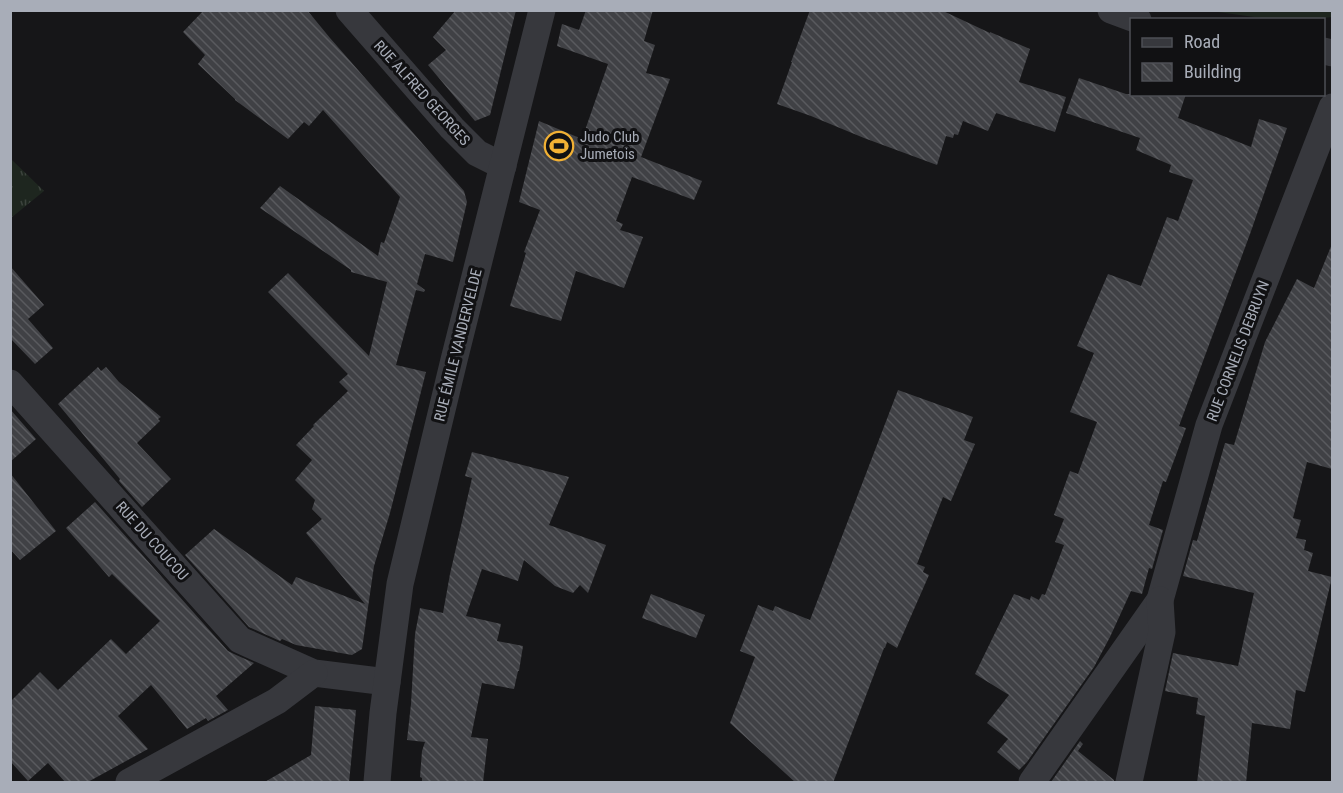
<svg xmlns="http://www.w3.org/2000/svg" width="1343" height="793" viewBox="0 0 1343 793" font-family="'Roboto Condensed',sans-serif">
<defs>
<pattern id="grass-tufts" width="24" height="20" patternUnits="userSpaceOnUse" patternTransform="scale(1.5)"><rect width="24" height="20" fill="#1e261f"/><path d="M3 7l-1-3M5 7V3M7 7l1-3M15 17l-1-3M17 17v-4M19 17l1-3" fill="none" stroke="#3c433d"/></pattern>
<pattern id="building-back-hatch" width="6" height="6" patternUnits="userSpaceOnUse" patternTransform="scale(1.5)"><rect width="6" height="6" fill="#404145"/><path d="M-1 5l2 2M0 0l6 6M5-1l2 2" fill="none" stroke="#595a5e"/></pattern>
</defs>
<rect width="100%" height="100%" fill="#161618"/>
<!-- grass -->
<g fill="url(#grass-tufts)">
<path d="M 1211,11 L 1332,11 L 1332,17 L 1308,20 L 1269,19 Z"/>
<path d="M 10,158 L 44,191 L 11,218 L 10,218 Z"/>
</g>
<!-- building -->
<g fill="url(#building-back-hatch)">
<path d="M 204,10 L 307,10 L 330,38 L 464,191 L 467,202 L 453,262 L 425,254 L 417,284 L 425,290 L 424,292 L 416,290 L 396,365 L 426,372 L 390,513 L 374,566 L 362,649 L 352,655 L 296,645 L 282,639 L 280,641 L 249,627 L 185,555 L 214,529 L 292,585 L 296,577 L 365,604 L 306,533 L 322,519 L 312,509 L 315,500 L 295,480 L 312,460 L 296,445 L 314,426 L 313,425 L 348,391 L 339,382 L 348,374 L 268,292 L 288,273 L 369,356 L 387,282 L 351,272 L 351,270 L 260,208 L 280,186 L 378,256 L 381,242 L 384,243 L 400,197 L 323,110 L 309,126 L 304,122 L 288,139 L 235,100 L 235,99 L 198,64 L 205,55 L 183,32 Z"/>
<path d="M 456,10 L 516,10 L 490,115 L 475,121 L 428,65 L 446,50 L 433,37 Z"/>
<path d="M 586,10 L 653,10 L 644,41 L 655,45 L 646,73 L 670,79 L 641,157 L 702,181 L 694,200 L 632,177 L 616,221 L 623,224 L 620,230 L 643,237 L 624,288 L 576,271 L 561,321 L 510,306 L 526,253 L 524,252 L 540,210 L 519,202 L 539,121 L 582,139 L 608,64 L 557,46 L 562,24 L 579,30 Z"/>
<path d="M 810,10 L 941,10 L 990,33 L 990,32 L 1030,49 L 1019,82 L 1066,97 L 1055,132 L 996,113 L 988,131 L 963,121 L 958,135 L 954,134 L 953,138 L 946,136 L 937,165 L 864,138 L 811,116 L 777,104 L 792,62 L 791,62 Z"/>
<path d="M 1079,78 L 1126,94 L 1186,94 L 1178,118 L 1251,147 L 1259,119 L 1287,128 L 1250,234 L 1179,426 L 1186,428 L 1166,482 L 1163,481 L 1149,525 L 1163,530 L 1152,569 L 1149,568 L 1142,594 L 1131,591 L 1110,637 L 1094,667 L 1027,762 L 1019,770 L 997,752 L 1008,739 L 987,723 L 1009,695 L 975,674 L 1014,594 L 1030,600 L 1031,596 L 1039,600 L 1042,594 L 1045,595 L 1064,545 L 1055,542 L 1064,519 L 1054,515 L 1070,471 L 1078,474 L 1097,422 L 1070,412 L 1094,353 L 1077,346 L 1108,274 L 1141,286 L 1167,217 L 1178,221 L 1193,180 L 1169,172 L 1171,165 L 1136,150 L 1140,138 L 1066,113 Z"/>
<path d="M 1332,244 L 1332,469 L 1307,462 L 1293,518 L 1301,520 L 1296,538 L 1306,540 L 1304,550 L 1313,553 L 1308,571 L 1332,577 L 1305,692 L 1296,690 L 1290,729 L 1252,723 L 1246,783 L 1197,783 L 1205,716 L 1196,714 L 1198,698 L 1165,691 L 1173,653 L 1238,666 L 1254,593 L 1183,576 L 1193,540 L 1197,541 L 1225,443 L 1234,445 L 1265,342 L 1297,279 L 1314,288 Z"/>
<path d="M 10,266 L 44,305 L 28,319 L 53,348 L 35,364 L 10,338 Z"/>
<path d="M 98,367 L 101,371 L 106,367 L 119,382 L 161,417 L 158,419 L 160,421 L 137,443 L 171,479 L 142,507 L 119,481 L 120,479 L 58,404 Z"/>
<path d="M 898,390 L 973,417 L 964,440 L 975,444 L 951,501 L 943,497 L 917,564 L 925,567 L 923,572 L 929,575 L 897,648 L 887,642 L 885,648 L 884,648 L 833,783 L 796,783 L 730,723 L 755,657 L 740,651 L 758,605 L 773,611 L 775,606 L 810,620 Z"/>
<path d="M 10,409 L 36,439 L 10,462 Z"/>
<path d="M 472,452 L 569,477 L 549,525 L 606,545 L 588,593 L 580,585 L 573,593 L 555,586 L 524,560 L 518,581 L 482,569 L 466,616 L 501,624 L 497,641 L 523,646 L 519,671 L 518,671 L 514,689 L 482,683 L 471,737 L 488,739 L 483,783 L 422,783 L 422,778 L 420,777 L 422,751 L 425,742 L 407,740 L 411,704 L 415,634 L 420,608 L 443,613 L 450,574 L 472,478 L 465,476 Z"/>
<path d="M 10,473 L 56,531 L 20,560 L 10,549 Z"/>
<path d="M 95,502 L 228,651 L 234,654 L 254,663 L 216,696 L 228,710 L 208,721 L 206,718 L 187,729 L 151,685 L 118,716 L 148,749 L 86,783 L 66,783 L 48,763 L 28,781 L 10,761 L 10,702 L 40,672 L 58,690 L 111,639 L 126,654 L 160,621 L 112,574 L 109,577 L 66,528 Z"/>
<path d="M 651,594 L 705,615 L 696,638 L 642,618 Z"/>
<path d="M 315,706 L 356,710 L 349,783 L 263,783 L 311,755 Z"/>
<path d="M 1080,741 L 1083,744 L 1078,751 L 1114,780 L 1114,783 L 1051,782 Z"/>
</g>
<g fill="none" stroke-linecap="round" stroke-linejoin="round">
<!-- minor -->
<g stroke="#37383d" stroke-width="27">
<path d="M 349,10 L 452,128 L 477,153 L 503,166"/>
<path d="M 1111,10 L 1138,20"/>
<path d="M 1324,51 L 1332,53"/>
<path d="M 10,383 L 240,640 L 314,673 L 387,682"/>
<path d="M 129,782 L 277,701 L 314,673"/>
<path d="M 377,782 L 383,713 L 400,584 L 454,360 L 542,10"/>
<path d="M 1032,782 L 1160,600 L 1209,425 L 1332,107"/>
<path d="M 1129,782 L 1162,632 L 1160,600"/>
</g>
</g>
<!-- icons -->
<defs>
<g id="stadium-ring" transform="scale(1.5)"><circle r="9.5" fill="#111113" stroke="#f2b134" stroke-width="1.5"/><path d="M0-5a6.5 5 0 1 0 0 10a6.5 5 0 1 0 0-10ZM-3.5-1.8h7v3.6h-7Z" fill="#f2b134"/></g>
</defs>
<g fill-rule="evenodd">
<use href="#stadium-ring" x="559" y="146"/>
</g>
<g text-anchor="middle" stroke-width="6" stroke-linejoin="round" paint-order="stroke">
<!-- street labels -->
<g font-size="15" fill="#a8adb8" stroke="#111113">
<text transform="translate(422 93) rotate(48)" y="5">RUE ALFRED GEORGES</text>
<text transform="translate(458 345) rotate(-76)" y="5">RUE ÉMILE VANDERVELDE</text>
<text transform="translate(1238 351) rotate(-69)" y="5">RUE CORNELIS DEBRUYN</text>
<text transform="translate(152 541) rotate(48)" y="5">RUE DU COUCOU</text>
</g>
<!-- poi labels -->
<g font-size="15" fill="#a8adb8" stroke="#111113" text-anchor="start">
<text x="580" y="142">Judo Club<tspan x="580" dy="17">Jumetois</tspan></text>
</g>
</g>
<!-- border -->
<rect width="1343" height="793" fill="none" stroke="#a8adb8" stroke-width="24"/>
<!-- legend -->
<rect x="1130" y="18" width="195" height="78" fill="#111113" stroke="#4d4f55" stroke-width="1.5"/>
<rect x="1142" y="38" width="30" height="9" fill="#37383d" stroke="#4d4f55" stroke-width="1.5"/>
<text x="1184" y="48" font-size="18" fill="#a8adb8">Road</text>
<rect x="1142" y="63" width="30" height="18" fill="url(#building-back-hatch)" stroke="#4d4f55" stroke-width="1.5"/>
<text x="1184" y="78" font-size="18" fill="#a8adb8">Building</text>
</svg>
